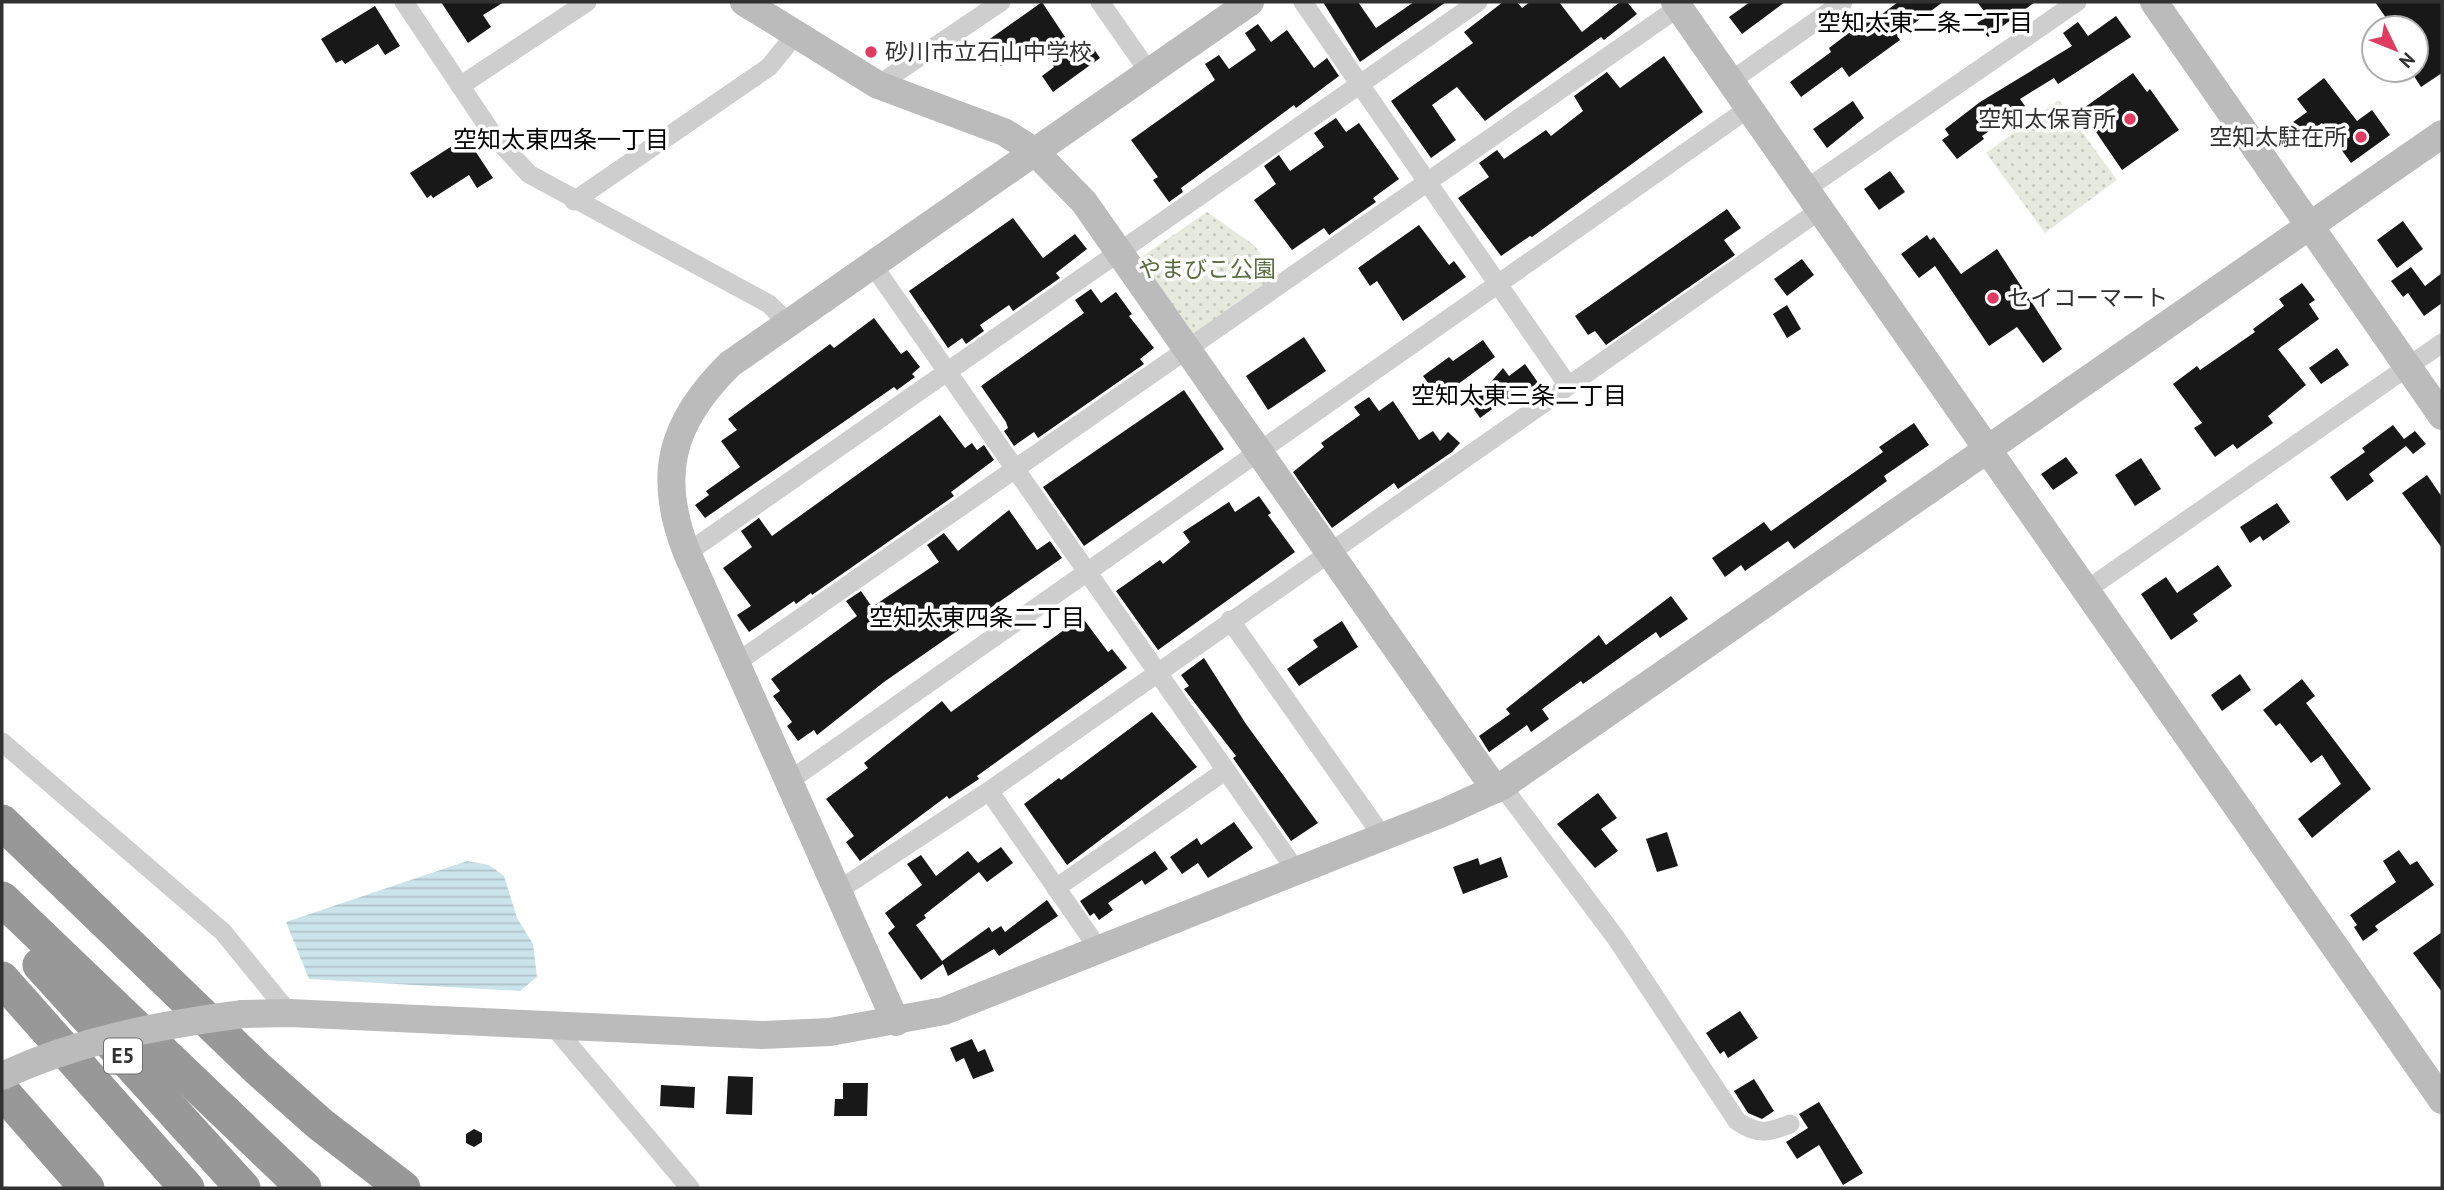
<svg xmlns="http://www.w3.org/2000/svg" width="2444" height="1190" viewBox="0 0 2444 1190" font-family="'PT Sans','Noto Sans JP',sans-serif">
<defs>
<pattern id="green-dots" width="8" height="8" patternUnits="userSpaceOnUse" patternTransform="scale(1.75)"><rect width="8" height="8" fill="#e6eade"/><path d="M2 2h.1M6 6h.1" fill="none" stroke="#c6c9bf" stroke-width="1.8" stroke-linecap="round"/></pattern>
<pattern id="water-rules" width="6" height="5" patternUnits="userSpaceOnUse" patternTransform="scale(1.75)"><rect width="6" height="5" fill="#cbe3ea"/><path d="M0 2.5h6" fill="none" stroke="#afc3c9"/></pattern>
</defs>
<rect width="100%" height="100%" fill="#fff"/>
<!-- green -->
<g fill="url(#green-dots)">
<path d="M 2059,100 L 2117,180 L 2045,233 L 1986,153 Z"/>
<path d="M 1207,212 L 1254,245 L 1277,277 L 1190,337 L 1137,260 Z"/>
</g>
<!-- water -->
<path fill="url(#water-rules)" d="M 467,861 L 489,865 L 504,876 L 517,918 L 533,944 L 537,977 L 520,991 L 309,979 L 286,922 Z"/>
<!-- building -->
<g fill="#181818">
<path d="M 441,2 L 504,2 L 483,15 L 491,27 L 468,43 Z"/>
<path d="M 1042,2 L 1075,52 L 1089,42 L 1100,58 L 1053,92 L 1042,76 L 1054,67 L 1036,40 L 1001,66 L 984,43 Z"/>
<path d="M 1323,2 L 1358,2 L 1376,28 L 1414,2 L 1446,2 L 1360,62 Z"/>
<path d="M 1503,2 L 1517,2 L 1522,8 L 1530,2 L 1559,2 L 1582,32 L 1620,2 L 1627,2 L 1637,14 L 1604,40 L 1601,37 L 1485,121 L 1457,87 L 1432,105 L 1456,140 L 1431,158 L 1391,101 L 1473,43 L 1464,32 Z"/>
<path d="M 1750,2 L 1785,2 L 1742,34 L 1729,17 Z"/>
<path d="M 1898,2 L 1943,2 L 1897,36 L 1900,40 L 1849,77 L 1842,67 L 1801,97 L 1790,82 L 1831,52 L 1829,48 L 1870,17 L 1873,21 Z"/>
<path d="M 1977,2 L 2035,2 L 1988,37 L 1977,23 L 1988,16 Z"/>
<path d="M 2375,2 L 2442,2 L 2442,73 L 2421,87 L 2410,70 L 2416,70 L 2416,28 L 2393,28 Z"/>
<path d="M 375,6 L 400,46 L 385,55 L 378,44 L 345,64 L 342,60 L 336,63 L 321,39 Z"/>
<path d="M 2116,16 L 2131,37 L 2058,84 L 2054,78 L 2020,99 L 2025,106 L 1982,136 L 1984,139 L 1957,159 L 1942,140 L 1949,135 L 1945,129 L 1980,102 L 2072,46 L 2063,33 L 2078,22 L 2088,36 Z"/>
<path d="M 1258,24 L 1271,42 L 1287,30 L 1314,68 L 1327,58 L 1339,76 L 1296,108 L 1294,105 L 1181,188 L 1183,192 L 1169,202 L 1153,180 L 1158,177 L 1131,140 L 1215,80 L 1205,64 L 1219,55 L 1229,69 L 1256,50 L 1245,33 Z"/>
<path d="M 1664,56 L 1703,112 L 1532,237 L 1530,236 L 1501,256 L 1458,198 L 1489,177 L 1479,163 L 1497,150 L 1504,159 L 1546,130 L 1551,136 L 1583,111 L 1574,96 L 1607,72 L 1620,88 Z"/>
<path d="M 2133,73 L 2147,92 L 2150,89 L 2179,130 L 2122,170 L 2081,110 Z"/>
<path d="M 2324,78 L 2357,121 L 2372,110 L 2390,135 L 2351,163 L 2322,123 L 2292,144 L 2282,130 L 2307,112 L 2297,99 Z"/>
<path d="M 1853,101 L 1864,118 L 1827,148 L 1813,129 Z"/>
<path d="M 1336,118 L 1346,132 L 1359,123 L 1399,179 L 1373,198 L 1376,202 L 1329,235 L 1324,228 L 1292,250 L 1254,200 L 1276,184 L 1264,166 L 1279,155 L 1290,171 L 1324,147 L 1314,133 Z"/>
<path d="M 466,137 L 493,178 L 477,188 L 469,175 L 433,198 L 431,195 L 427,198 L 410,173 Z"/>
<path d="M 1890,171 L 1905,192 L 1879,210 L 1864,189 Z"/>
<path d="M 1727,209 L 1741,228 L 1724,240 L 1735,255 L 1606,345 L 1595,331 L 1588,335 L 1575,316 Z"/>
<path d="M 1013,218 L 1043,258 L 1075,234 L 1087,249 L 1056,273 L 1060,278 L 1013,311 L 1009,305 L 980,325 L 984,331 L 966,344 L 962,338 L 948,348 L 909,291 Z"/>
<path d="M 2403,221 L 2423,249 L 2397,268 L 2377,240 Z"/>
<path d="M 1419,225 L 1449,265 L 1454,261 L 1466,277 L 1403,321 L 1377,281 L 1370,286 L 1358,268 Z"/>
<path d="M 1927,235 L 1930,240 L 1934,237 L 1961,274 L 1997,249 L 2062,349 L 2043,363 L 2017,327 L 1989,346 L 1935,266 L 1919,278 L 1901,254 Z"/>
<path d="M 1802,259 L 1814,275 L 1787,296 L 1774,279 Z"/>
<path d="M 2411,267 L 2425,286 L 2442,273 L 2442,303 L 2424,316 L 2408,293 L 2403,297 L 2391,281 Z"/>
<path d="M 2302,283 L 2315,300 L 2309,304 L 2319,319 L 2278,349 L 2306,385 L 2268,416 L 2273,423 L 2237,449 L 2233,444 L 2215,457 L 2194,428 L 2202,423 L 2173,384 L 2197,366 L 2200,370 L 2255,332 L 2253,329 L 2284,306 L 2279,299 Z"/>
<path d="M 1091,289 L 1101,303 L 1116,292 L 1132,314 L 1129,316 L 1154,348 L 1140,359 L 1144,364 L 1038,438 L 1034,432 L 1014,446 L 1004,431 L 1008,428 L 1006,422 L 981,386 L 1084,313 L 1075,300 Z"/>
<path d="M 1787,305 L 1801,329 L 1787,338 L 1773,314 Z"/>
<path d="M 874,318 L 901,354 L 907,350 L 920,367 L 912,374 L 915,377 L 897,390 L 894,387 L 705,518 L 695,505 L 709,495 L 706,491 L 740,467 L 721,441 L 737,430 L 728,419 L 830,344 L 834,348 Z"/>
<path d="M 1304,337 L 1326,371 L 1268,410 L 1246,376 Z"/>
<path d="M 1483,340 L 1495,357 L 1439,398 L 1423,376 L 1449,357 L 1453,361 Z"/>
<path d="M 2337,348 L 2349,365 L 2321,384 L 2309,368 Z"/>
<path d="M 1525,364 L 1539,384 L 1507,407 L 1503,401 L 1480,418 L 1471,405 L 1503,368 L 1509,376 Z"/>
<path d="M 1184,390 L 1224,449 L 1084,546 L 1043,487 Z"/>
<path d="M 1369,397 L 1379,411 L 1393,401 L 1419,440 L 1433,431 L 1440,441 L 1448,432 L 1460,443 L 1452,452 L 1398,489 L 1394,483 L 1332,528 L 1293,472 L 1324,447 L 1321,443 L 1360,415 L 1354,407 Z"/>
<path d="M 940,415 L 965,448 L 972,443 L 977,450 L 984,445 L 994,460 L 951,492 L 954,496 L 812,595 L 811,593 L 796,604 L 794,601 L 749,632 L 737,615 L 751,606 L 723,568 L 752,547 L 741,531 L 759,518 L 772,536 Z"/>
<path d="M 1914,423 L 1929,445 L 1884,476 L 1887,481 L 1794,549 L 1788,541 L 1745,571 L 1741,565 L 1725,577 L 1712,558 L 1764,522 L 1771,531 L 1883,452 L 1879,447 Z"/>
<path d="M 2393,425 L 2404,439 L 2415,431 L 2426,444 L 2413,454 L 2406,446 L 2369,474 L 2374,481 L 2347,501 L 2330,477 L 2365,452 L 2362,448 Z"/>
<path d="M 2066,457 L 2078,473 L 2053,490 L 2041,474 Z"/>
<path d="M 2141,458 L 2161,489 L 2135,506 L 2115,475 Z"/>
<path d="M 2427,475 L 2442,497 L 2442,548 L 2402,493 Z"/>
<path d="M 1259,496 L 1271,513 L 1268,515 L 1295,552 L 1158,650 L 1116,591 L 1160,560 L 1163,564 L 1190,542 L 1183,532 L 1229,502 L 1235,512 Z"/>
<path d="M 2277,503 L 2290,522 L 2263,541 L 2260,536 L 2250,543 L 2240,527 Z"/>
<path d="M 1009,510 L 1037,550 L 1050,541 L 1062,558 L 884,682 L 817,735 L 814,730 L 798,741 L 787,726 L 792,722 L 773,696 L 780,691 L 771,679 L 857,616 L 846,601 L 861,591 L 872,607 L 939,562 L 927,545 L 944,533 L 958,551 Z"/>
<path d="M 2218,565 L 2232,586 L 2193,614 L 2198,621 L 2171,640 L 2141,594 L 2166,577 L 2177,593 Z"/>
<path d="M 1671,596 L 1688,619 L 1660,638 L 1656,632 L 1583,684 L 1581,681 L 1542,709 L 1549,719 L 1531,732 L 1527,725 L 1489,752 L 1479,736 L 1510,714 L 1506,709 L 1599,635 L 1606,645 Z"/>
<path d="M 1082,617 L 1108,652 L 1112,649 L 1127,668 L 977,776 L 979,779 L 949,799 L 947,796 L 860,861 L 846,842 L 854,836 L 826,799 L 868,768 L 864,763 L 942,701 L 951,712 Z"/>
<path d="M 1342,621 L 1358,647 L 1299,686 L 1287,669 L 1318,647 L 1313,640 Z"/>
<path d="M 1204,658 L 1246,724 L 1318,823 L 1291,841 L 1233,758 L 1236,756 L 1184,689 L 1189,686 L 1181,675 Z"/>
<path d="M 2240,674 L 2251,690 L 2222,711 L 2211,695 Z"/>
<path d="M 2302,679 L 2315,696 L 2306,703 L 2371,789 L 2312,838 L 2298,819 L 2341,784 L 2322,755 L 2311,763 L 2280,723 L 2276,726 L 2263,710 Z"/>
<path d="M 1152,712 L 1197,767 L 1067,865 L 1024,804 L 1059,778 L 1061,780 Z"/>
<path d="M 1598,793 L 1617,818 L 1601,829 L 1618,851 L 1595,868 L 1557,824 Z"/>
<path d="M 1234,822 L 1253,848 L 1208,878 L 1198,863 L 1182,874 L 1170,857 L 1197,838 L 1201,845 Z"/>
<path d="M 1667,832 L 1678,866 L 1657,872 L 1646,839 Z"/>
<path d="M 1001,847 L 1013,863 L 987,882 L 979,872 L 924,915 L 926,918 L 916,925 L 942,961 L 989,927 L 992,932 L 1001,926 L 1005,932 L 1047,900 L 1058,916 L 999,956 L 994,949 L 948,976 L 943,964 L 921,980 L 888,933 L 895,927 L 885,913 L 922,885 L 907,864 L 921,855 L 936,876 L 968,851 L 978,863 Z"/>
<path d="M 2399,850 L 2410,865 L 2417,861 L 2434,885 L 2375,926 L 2378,930 L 2363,941 L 2354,927 L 2357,925 L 2350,915 L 2396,882 L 2383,861 Z"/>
<path d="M 1155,851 L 1168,869 L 1145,885 L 1142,880 L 1108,903 L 1113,910 L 1099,920 L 1094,913 L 1090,916 L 1080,901 Z"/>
<path d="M 1501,857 L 1508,877 L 1463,894 L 1453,867 L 1478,858 L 1480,865 Z"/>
<path d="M 2442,932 L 2442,992 L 2413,953 Z"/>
<path d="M 1740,1011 L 1758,1038 L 1728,1058 L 1724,1051 L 1720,1054 L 1706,1033 Z"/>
<path d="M 972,1039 L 978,1052 L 985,1049 L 994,1071 L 973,1079 L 964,1058 L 956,1062 L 950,1048 Z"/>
<path d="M 728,1076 L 753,1077 L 752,1115 L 726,1114 Z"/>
<path d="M 1754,1079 L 1774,1111 L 1762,1119 L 1748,1113 L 1734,1091 Z"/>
<path d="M 843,1083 L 868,1083 L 867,1116 L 834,1116 L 835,1099 L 843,1099 Z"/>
<path d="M 661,1085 L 695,1087 L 694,1108 L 660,1106 Z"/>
<path d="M 1819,1102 L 1863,1173 L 1843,1185 L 1819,1145 L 1797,1159 L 1786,1142 L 1808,1128 L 1799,1114 Z"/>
<path d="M 474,1129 L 482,1133 L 482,1142 L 474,1147 L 466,1143 L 466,1134 Z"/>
</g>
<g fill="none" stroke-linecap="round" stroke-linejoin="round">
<!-- street -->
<g stroke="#cecece" stroke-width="19">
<path d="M 404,2 L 494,136 L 529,174 L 769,304 L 788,323"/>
<path d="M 1100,2 L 1149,72"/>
<path d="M 1303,2 L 1567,384"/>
<path d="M 1731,81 L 1843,2"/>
<path d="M 878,85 L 1001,2"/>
<path d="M 460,86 L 587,2"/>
<path d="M 1806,189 L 2077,2"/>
<path d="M 574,201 L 769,67 L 795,35"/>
<path d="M 872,264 L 1297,872"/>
<path d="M 687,553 L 1478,2"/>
<path d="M 2085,591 L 2442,343"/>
<path d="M 1230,620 L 1383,837"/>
<path d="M 736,663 L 1679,7"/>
<path d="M 2,742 L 223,932 L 289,1013"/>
<path d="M 789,781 L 1749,108"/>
<path d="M 1502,786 L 1616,938 L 1737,1121 C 1757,1135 1768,1133 1790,1124"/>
<path d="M 989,791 L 1100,951"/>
<path d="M 1056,888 L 1225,771"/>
<path d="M 839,890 L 989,791 L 1820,210"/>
<path d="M 554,1027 L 690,1188"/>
</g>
<!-- secondary -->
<g stroke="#bbb" stroke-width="28">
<path d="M 744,2 L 878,85 L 1004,132 L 1034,151 L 1084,202 L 1495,789"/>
<path d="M 1675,2 L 2442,1100"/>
<path d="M 2154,2 L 2442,416"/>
<path d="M 243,1014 L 289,1013 L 762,1035 L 830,1032 L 944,1011 L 1445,812 L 1502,786 L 2442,134"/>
<path d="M 896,1022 L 687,553 C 656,475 671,422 730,364 L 1250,2"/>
</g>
<!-- highway -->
<g stroke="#989898" stroke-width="35">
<path d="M 2,822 L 257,1068 L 320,1124 L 403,1188"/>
<path d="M 2,899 L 304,1188"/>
<path d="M 40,965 L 243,1188"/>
<path d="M 2,979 L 187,1188"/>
<path d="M 2,1091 L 87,1188"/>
</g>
<!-- secondary-bridge -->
<path stroke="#bbb" stroke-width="28" d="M 2,1076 C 79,1040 159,1025 243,1014"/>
</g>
<!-- markers -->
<g fill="#de3d61" stroke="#fff" stroke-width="2.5">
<circle cx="871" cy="52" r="7"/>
<circle cx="2130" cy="119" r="7"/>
<circle cx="2361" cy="137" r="7"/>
<circle cx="1993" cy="298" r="7"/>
</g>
<g text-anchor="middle" stroke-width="7" stroke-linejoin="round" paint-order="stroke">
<!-- shield labels -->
<rect fill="#fff" stroke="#6f6f6f" stroke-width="2" x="104" y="1038.5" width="38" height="35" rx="5"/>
<g font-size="21" font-weight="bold" fill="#313131">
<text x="123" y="1063">E5</text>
</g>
<!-- poi labels -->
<g font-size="23" fill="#313131" stroke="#fff" text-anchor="start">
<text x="885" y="60">砂川市立石山中学校</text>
<text x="2116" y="127" text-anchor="end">空知太保育所</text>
<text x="2347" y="145" text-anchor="end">空知太駐在所</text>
<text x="2007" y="306">セイコーマート</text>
</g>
<!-- park labels -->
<g font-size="23" fill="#5b6c40" stroke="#fff">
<text x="1207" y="277">やまびこ公園</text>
</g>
<!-- neighbourhood labels -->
<g font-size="24" fill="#000" stroke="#fff">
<text x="1925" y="31">空知太東二条二丁目</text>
<text x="561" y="148">空知太東四条一丁目</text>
<text x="1519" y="404">空知太東三条二丁目</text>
<text x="977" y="626">空知太東四条二丁目</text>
</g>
</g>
<!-- border -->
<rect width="2444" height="1190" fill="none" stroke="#313131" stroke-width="7"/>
<!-- north arrow -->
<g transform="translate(2395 49) rotate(133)"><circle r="33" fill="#ffffff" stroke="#adadad" stroke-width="2"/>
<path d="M0-5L12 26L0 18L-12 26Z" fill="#de3d61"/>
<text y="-10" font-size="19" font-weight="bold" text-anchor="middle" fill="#313131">N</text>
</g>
</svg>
